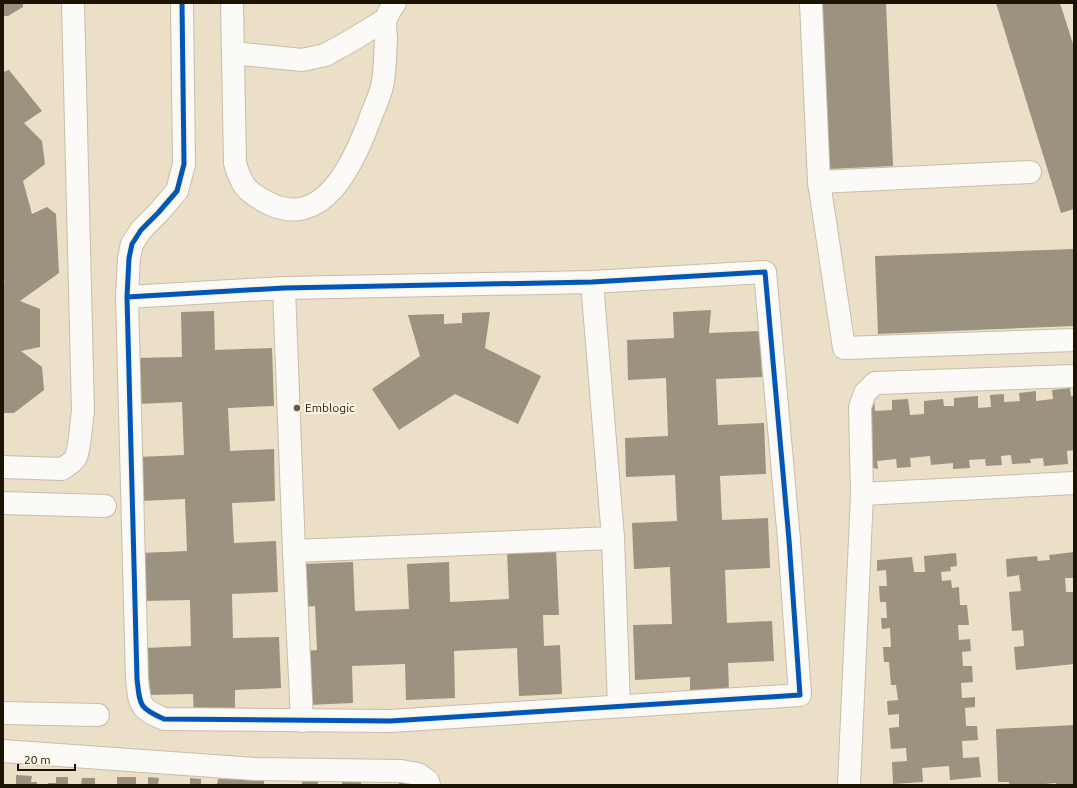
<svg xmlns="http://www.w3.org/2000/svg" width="1077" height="788" viewBox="0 0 1077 788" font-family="Ubuntu,sans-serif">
<rect width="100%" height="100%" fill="#ebdfc7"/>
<!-- building -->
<g fill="#9b927f">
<path d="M 3,3 L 23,3 L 23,7 L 8,16 L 3,16 Z"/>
<path d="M 822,3 L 886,3 L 893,166 L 829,169 Z"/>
<path d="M 996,3 L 1060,3 L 1074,47 L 1074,209 L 1061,213 Z"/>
<path d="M 9,70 L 42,111 L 24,123 L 42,141 L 45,164 L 23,181 L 32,214 L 47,207 L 56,214 L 59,273 L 20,301 L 40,309 L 40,347 L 21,351 L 42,367 L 44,390 L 14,413 L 3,413 L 3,282 L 5,281 L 3,280 L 3,72 Z"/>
<path d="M 1074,249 L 1074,326 L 878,334 L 875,256 Z"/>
<path d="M 711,310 L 709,333 L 760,331 L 762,377 L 716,379 L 718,425 L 764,423 L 766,474 L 720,476 L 722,520 L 768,518 L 770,568 L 725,570 L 727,623 L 772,621 L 774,661 L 728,663 L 729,691 L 690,693 L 690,677 L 635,680 L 633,625 L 672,624 L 670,567 L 634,569 L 632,523 L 677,521 L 675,475 L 626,477 L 625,438 L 668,436 L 666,378 L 628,380 L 627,340 L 674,338 L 673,312 Z"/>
<path d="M 214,311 L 215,350 L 272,348 L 274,406 L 228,408 L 230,451 L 274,449 L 275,501 L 232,503 L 234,543 L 276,541 L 278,592 L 232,594 L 233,638 L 279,637 L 281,688 L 235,690 L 235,717 L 194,719 L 193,694 L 146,695 L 144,648 L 191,646 L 190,600 L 143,601 L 141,553 L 187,551 L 185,499 L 140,501 L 138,457 L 184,455 L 182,402 L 137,404 L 135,358 L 182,357 L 181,312 Z"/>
<path d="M 490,312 L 485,348 L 541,376 L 518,424 L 455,394 L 399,430 L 372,389 L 420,356 L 408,315 L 444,314 L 444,324 L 462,323 L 462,313 Z"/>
<path d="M 1070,388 L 1071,396 L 1074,396 L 1074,450 L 1067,451 L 1068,464 L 1044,466 L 1043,458 L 1030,459 L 1031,463 L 1012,464 L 1011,455 L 1001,456 L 1002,465 L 986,466 L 985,459 L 969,460 L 970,468 L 953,469 L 953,463 L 931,465 L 930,456 L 910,458 L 911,467 L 897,468 L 896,459 L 877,461 L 878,469 L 870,467 L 870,403 L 874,398 L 875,411 L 892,410 L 892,400 L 908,399 L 910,415 L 924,414 L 924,401 L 943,399 L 944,406 L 954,406 L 954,398 L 978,396 L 978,408 L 991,407 L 990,395 L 1004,394 L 1004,402 L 1020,401 L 1019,393 L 1036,391 L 1036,401 L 1053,399 L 1052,390 Z"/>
<path d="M 556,549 L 559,615 L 543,615 L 544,646 L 560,645 L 562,694 L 519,696 L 517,648 L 454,651 L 455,698 L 406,700 L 405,664 L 352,666 L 353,703 L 307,705 L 305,651 L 317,650 L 315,606 L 303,607 L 301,564 L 353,562 L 355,611 L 409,609 L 407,564 L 449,562 L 450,602 L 509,599 L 507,551 Z"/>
<path d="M 1074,552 L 1074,578 L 1065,578 L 1066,592 L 1074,592 L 1074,664 L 1016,670 L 1014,647 L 1024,646 L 1023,630 L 1012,631 L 1009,592 L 1021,591 L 1019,575 L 1007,577 L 1006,559 L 1037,556 L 1038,561 L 1050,560 L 1049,555 Z"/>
<path d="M 956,553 L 957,566 L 950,567 L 951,571 L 941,572 L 942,581 L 951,580 L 952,588 L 959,587 L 960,605 L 967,605 L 969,625 L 958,625 L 959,640 L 970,639 L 971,651 L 962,652 L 963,666 L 972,666 L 973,682 L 961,683 L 962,698 L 975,697 L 975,707 L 965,708 L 966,726 L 977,726 L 978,740 L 962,741 L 963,758 L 979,757 L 981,777 L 950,780 L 949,766 L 922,768 L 923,782 L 893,784 L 892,762 L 907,761 L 906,748 L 891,749 L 889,728 L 899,727 L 899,714 L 888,715 L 887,701 L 898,700 L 896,685 L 891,685 L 889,662 L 884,662 L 883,647 L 891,647 L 890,628 L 882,629 L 881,618 L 887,618 L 886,602 L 880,602 L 879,586 L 887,586 L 886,570 L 877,571 L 877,560 L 912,557 L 914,572 L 925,572 L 924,556 Z"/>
<path d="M 1074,725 L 1074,784 L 1056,785 L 1056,783 L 1045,784 L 1045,785 L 1009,785 L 1009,782 L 998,782 L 996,729 Z"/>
<path d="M 16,775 L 32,776 L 31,782 L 37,782 L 37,785 L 16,785 Z"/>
<path d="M 56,777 L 68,777 L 68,785 L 48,785 L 48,783 L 56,783 Z"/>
<rect x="117" y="777" width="19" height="8"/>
<path d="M 148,777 L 159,778 L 158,785 L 148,785 Z"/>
<path d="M 82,778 L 95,778 L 95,785 L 81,785 Z"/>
<path d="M 190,778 L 201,779 L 201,785 L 190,785 Z"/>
<path d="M 218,779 L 264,780 L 264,785 L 217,785 Z"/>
<rect x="302" y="781" width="16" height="4"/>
<path d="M 342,781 L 361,782 L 361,785 L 342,785 Z"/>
<rect x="399" y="783" width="20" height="2"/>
</g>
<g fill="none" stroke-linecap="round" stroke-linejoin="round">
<!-- minor casing -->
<g stroke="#c7bdaa" stroke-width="24">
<g id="minor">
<path d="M 232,3 L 235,163 C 241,185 246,191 266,202 C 323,233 354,162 370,119 C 374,108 381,94 383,82 C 385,68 385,54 386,40 C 386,33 384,25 386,19 C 388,13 391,8 395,3"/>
<path d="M 811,3 L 819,182 L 844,348 L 1074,340"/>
<path d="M 233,53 L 302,60 L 325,55 L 347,43 L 385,20"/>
<path d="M 819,182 L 1030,172"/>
<path d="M 284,288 L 294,551 L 613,538 L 592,282"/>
<path d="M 127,297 L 284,288 L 592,282 L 765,272 L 789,540 L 800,695 L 390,721 L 164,719 C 139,708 140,706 137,679 L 127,297 L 129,258 L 132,244 L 141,230 L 158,213 L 177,191 L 184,164 L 182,3"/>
<path d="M 3,467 L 62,469 C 66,466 74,462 76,457 C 80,448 81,422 83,412 L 73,3"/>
<path d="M 862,494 L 1074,483"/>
<path d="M 3,503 L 105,506"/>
<path d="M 613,538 L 619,706"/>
<path d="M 294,551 L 302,721"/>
<path d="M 3,713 L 98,715"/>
<path d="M 3,751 L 255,769 L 401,771 L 418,774 L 428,781 L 429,785"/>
<path d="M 849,785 L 862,494 L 860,407 L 865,393 L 875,383 L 1074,376"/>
</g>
</g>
<!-- minor -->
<use href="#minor" stroke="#fcfaf7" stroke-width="22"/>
<!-- cycleway casing -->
<g stroke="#fcf4e2" stroke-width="8">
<path id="cycleway" d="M 127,297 L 284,288 L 592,282 L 765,272 L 789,540 L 800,695 L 390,721 L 164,719 C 139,708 140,706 137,679 L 127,297 L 129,258 L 132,244 L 141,230 L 158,213 L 177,191 L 184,164 L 182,3"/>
</g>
<!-- cycleway -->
<use href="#cycleway" stroke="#0057b8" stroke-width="5"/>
</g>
<!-- markers -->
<circle fill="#645b48" stroke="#fcf4e2" stroke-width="1.5" cx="297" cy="408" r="4"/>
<g text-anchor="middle" stroke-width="4" stroke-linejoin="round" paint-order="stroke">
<!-- poi labels -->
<g font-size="12" fill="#1b1404" stroke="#fcf4e2" text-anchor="start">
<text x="305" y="412">Emblogic</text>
</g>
</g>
<!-- border -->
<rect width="1077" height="788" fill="none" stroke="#1b1404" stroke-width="8"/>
<!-- scale -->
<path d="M18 764v6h57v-6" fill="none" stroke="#1b1404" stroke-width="2"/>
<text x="24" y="764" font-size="12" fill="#1b1404" stroke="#fcf4e2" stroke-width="3" paint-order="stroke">20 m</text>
</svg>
